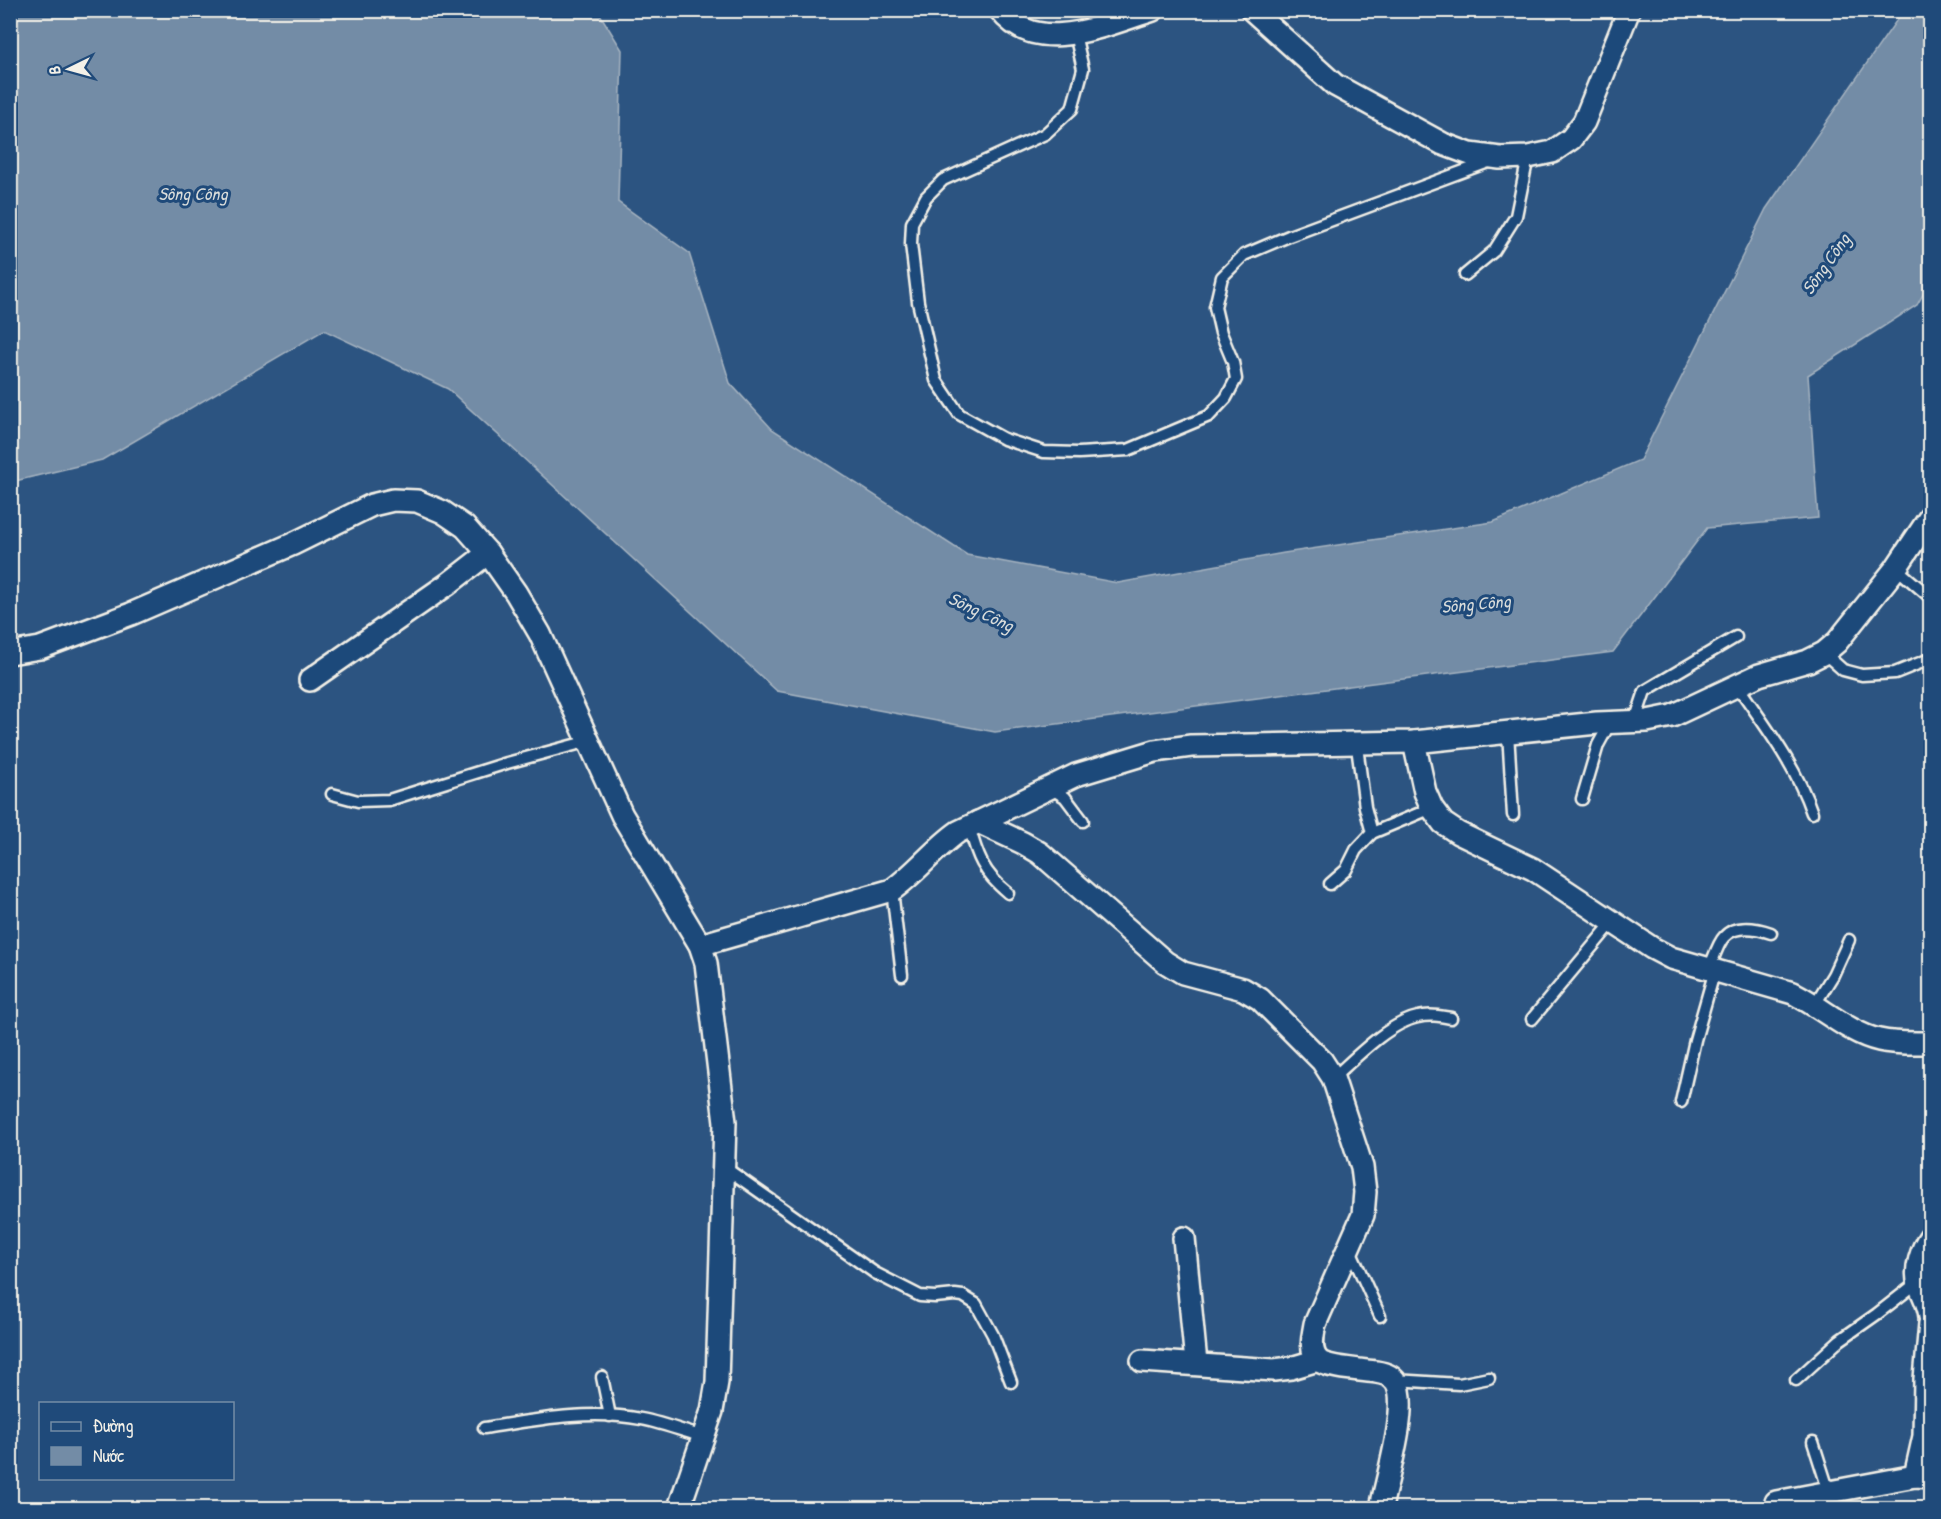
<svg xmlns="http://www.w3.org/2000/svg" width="1941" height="1519" viewBox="0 0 1941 1519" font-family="'Patrick Hand',sans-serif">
<rect width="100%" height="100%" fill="#2c5481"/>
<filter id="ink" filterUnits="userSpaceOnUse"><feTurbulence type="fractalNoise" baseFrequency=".0167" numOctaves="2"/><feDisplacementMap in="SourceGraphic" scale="12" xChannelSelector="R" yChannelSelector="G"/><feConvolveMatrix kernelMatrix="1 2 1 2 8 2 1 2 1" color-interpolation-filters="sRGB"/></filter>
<g filter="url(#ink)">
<!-- water -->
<path fill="#738ca6" stroke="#a7b4c0" stroke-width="1.5" d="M 10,11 L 598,11 L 622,50 L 618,202 L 689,253 L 730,383 L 772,429 L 967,555 L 1118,583 L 1284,553 L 1493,522 L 1640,460 L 1766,209 L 1903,11 L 1930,11 L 1930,282 L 1917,305 L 1808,375 L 1818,518 L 1707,528 L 1613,652 L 995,732 L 777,691 L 448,389 L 324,330 L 102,460 L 11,482 Z"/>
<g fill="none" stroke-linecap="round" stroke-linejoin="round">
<!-- service casing -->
<g stroke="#f4f1e8" stroke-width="15">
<g id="service">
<path d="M 1075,34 L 1083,69 L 1072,109 L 1045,134 L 943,180 L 926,197 L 912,223 L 911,244 L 918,302 L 936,380 L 959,414 L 1004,439 L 1044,452 L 1079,453 L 1128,450 L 1209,416 L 1226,398 L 1236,379 L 1233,362 L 1221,333 L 1215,307 L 1222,277 L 1244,255 L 1289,236 L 1491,161"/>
<path d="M 1465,275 L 1494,251 L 1516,216 L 1528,157"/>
<path d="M 1896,568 L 1930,597"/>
<path d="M 1824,653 L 1843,670 L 1862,675 L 1895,673 L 1930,659"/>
<path d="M 1737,685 C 1765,726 1796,766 1812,813"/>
<path d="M 1635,721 L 1645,691 L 1736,637"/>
<path d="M 1508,732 L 1513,815"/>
<path d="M 1358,754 L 1365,807 L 1372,833"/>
<path d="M 1048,787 L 1065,797 L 1083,821"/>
<path d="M 332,794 L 358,801 L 389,800 L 507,763 L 589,741"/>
<path d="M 1582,799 L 1598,745 L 1610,723"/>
<path d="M 969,826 C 977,856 983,873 1008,893"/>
<path d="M 1330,884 L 1346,870 L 1356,850 L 1372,833 L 1432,808"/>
<path d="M 892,890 L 902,975"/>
<path d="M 1709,969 C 1713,960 1718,943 1724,937 C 1735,924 1757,928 1771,933"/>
<path d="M 1815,1004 L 1833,975 L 1849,940"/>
<path d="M 1532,1019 L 1613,922"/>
<path d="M 1333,1078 C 1355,1058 1389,1023 1418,1017 C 1429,1014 1440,1016 1451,1018"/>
<path d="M 1681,1102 L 1695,1040 L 1715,970"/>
<path d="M 724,1167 L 875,1273 L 920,1296 L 935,1297 L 955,1295 L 963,1296 L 976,1304 L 993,1335 L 1011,1382"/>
<path d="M 1349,1247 L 1380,1316"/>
<path d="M 602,1377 L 610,1416"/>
<path d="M 1395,1380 L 1459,1384 L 1489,1378"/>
<path d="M 1796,1380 L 1840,1340 L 1877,1314 L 1918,1282"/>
<path d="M 484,1428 C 535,1420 589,1409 641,1419 C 662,1423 683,1431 703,1437"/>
<path d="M 1813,1442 L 1829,1492"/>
</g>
</g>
<!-- minor casing -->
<g stroke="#f4f1e8" stroke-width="26">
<g id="minor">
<path d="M 1000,10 C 1036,58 1107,24 1153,10"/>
<path d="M 1252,10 L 1335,85 L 1443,144 L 1470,154 L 1500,158 L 1528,157 L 1552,152 L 1571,139 L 1584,122 L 1629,10"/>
<path d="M 10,653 L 40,648 L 131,614 L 293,544 L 372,505 L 393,500 L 417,501 L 443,512 L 465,527 L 488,553 L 516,593 L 540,634 L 622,815 L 700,945 L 706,963 L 725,1122 L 717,1382 L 712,1411 L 679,1508"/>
<path d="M 310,680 L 448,584 L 488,553"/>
<path d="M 1414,742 L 1425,792 L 1432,808 L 1443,823 L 1458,833 L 1533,869 L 1652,948 L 1671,958 L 1793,993 C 1820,1006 1850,1034 1879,1040 C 1896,1044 1913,1043 1930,1043"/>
<path d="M 978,822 L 1023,843 L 1040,853 L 1165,962 L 1183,973 L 1243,989 L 1260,999 L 1322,1061 L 1333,1078 L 1362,1167 L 1365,1192 L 1363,1215 L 1315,1324 C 1313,1335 1309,1350 1318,1360 C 1326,1368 1363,1370 1376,1372 C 1383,1373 1392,1376 1396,1382 C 1410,1404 1386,1481 1381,1508"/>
<path d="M 700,945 L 892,890 C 916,873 934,849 958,832 L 1076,775 L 1155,751 L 1191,746 L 1414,742 L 1597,723 L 1647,721 L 1672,716 L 1759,675 L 1808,661 L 1824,653 L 1837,642 L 1896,568 L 1930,517"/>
<path d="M 1930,1237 C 1922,1248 1914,1270 1919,1284 C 1923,1296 1929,1304 1930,1317"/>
<path d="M 1184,1238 L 1196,1363"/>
<path d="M 1142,1361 L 1274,1370 L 1291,1368 L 1318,1360"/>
<path d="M 1915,1476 L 1924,1436 L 1925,1379 L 1930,1323"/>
<path d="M 1776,1502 L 1915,1476 L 1930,1477"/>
</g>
</g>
<!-- service -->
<use href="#service" stroke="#1f4a7a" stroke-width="10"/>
<!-- minor -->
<use href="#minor" stroke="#1f4a7a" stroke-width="21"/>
</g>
</g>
<g text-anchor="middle" stroke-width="6" stroke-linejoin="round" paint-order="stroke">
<!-- water labels -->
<g font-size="18" font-style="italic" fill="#dadddb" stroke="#1f4a7a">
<text x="193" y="200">Sông Công</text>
<text transform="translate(1826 264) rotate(-55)" y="6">Sông Công</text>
<text transform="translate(1476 604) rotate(-5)" y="6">Sông Công</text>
<text transform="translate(981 612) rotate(25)" y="6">Sông Công</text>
</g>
</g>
<!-- margin -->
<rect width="1941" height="1519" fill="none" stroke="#1f4a7a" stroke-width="36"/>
<rect x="18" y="18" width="1905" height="1483" fill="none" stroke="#f4f1e8" stroke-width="2" filter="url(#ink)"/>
<!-- legend -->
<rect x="39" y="1402" width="195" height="78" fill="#1f4a7a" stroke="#748da6" stroke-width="1.5"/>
<rect x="51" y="1422" width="30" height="9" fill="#1f4a7a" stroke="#748da6" stroke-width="1.5"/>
<text x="93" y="1432" font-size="18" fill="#f4f1e8">Đường</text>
<rect x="51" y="1447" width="30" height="18" fill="#738ca6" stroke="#748da6" stroke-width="1.5"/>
<text x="93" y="1462" font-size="18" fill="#f4f1e8">Nước</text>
<!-- north arrow -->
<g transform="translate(69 69) rotate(265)" stroke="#1f4a7a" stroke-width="4.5" paint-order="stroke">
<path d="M0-4.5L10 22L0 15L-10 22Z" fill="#f4f1e8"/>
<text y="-9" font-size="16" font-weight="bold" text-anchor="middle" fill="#f4f1e8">B</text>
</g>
</svg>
